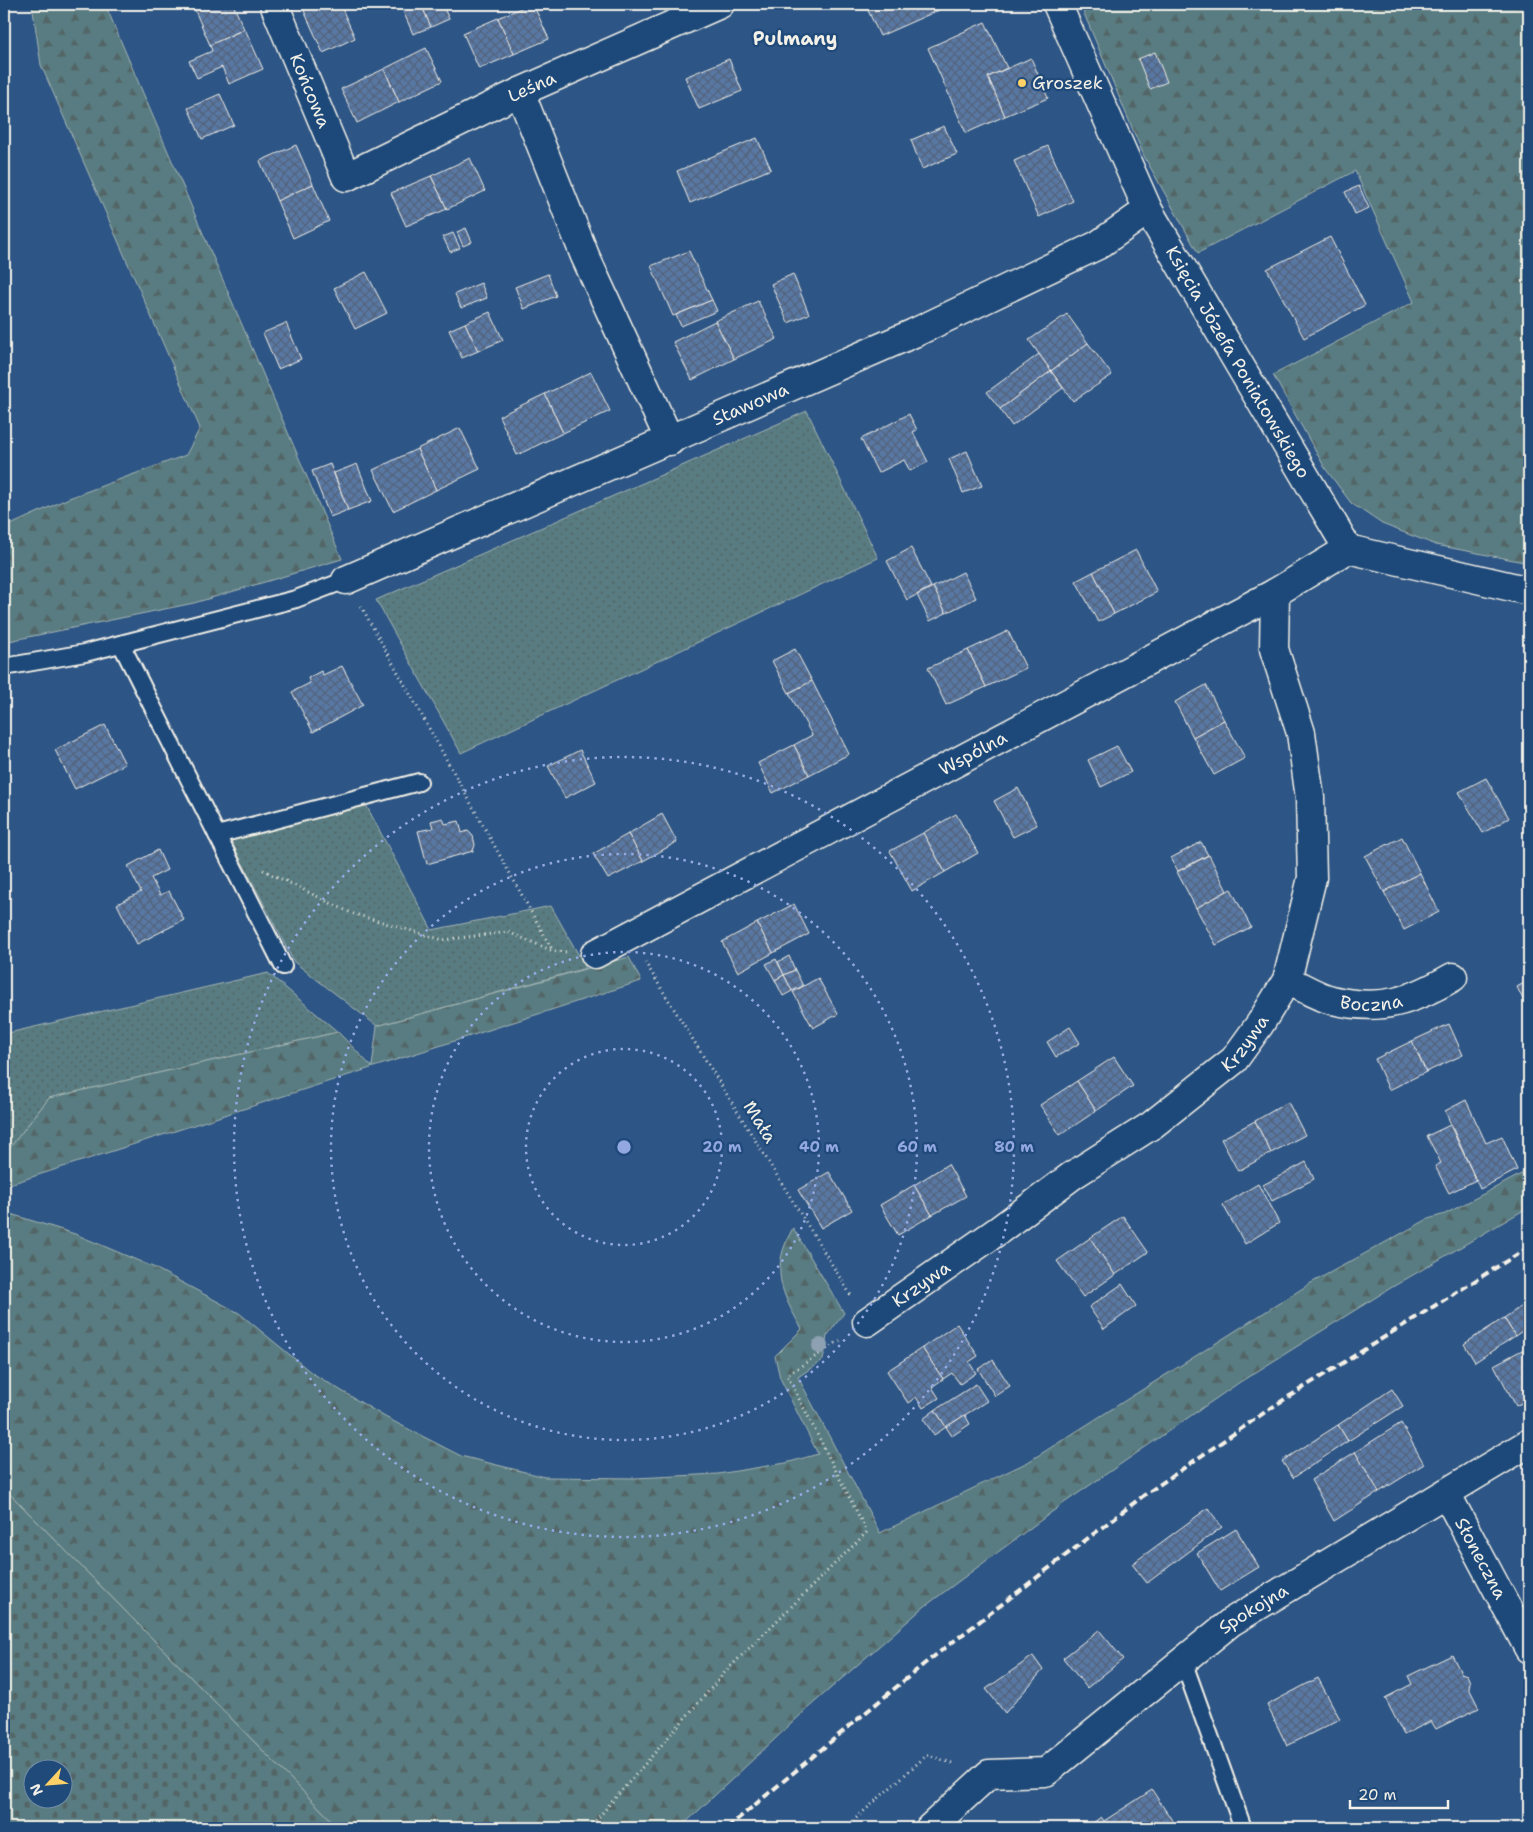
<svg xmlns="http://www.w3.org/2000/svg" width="1533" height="1832" viewBox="0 0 1533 1832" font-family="'Shantell Sans',sans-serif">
<defs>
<pattern id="green-dots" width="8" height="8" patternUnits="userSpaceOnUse" patternTransform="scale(1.25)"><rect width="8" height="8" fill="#597c81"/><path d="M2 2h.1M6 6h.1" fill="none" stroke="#526566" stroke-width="1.8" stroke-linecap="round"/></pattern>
<pattern id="forest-firs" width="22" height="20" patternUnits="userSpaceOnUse" patternTransform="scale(1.25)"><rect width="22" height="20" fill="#597c81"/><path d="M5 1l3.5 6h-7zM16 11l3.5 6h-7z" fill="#526566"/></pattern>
<pattern id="cemetery-stones" width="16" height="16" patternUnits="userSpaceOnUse" patternTransform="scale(1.25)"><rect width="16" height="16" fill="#597c81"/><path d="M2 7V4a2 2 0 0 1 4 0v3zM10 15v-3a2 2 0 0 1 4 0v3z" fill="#526566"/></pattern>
<pattern id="building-cross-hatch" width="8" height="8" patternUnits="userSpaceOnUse" patternTransform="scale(1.25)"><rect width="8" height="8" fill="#5978a4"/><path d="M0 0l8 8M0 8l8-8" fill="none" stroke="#52627a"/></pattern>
</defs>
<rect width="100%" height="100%" fill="#2d5585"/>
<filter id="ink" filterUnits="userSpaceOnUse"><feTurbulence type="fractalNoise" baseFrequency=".02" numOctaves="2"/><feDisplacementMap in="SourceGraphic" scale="10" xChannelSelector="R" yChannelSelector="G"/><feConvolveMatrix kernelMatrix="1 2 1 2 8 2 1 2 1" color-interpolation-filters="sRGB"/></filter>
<g filter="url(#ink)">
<!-- green -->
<g fill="url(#green-dots)" stroke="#a6b6b4">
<path d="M 807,411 L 878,558 L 461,753 L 376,600 Z"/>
<path d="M 365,803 L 432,930 L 551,906 L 586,968 L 377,1026 L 294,962 L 230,839 Z"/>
<path d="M 268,973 L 338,1032 L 49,1098 L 4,1155 L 4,1034 Z"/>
</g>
<!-- forest -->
<g fill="url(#forest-firs)" stroke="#a6b6b4">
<path d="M 32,4 L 105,4 L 342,559 L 194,603 L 4,642 L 4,528 L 69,498 L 186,455 L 200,428 L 41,65 Z"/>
<path d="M 1080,4 L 1529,4 L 1529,563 L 1436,545 L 1382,524 L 1351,503 L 1325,468 L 1273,375 L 1414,302 L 1355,171 L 1198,253 L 1144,156 Z"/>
<path d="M 629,957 L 641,981 L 4,1186 L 4,1155 L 49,1098 L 338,1032 L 372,1067 L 377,1026 Z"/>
<path d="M 1529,1170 L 1529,1207 L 1389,1289 L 1240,1382 L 1064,1503 L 924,1607 L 808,1708 L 680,1828 L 339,1828 L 4,1488 L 4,1212 L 75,1234 L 153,1267 L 239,1313 L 312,1373 L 385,1417 L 461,1456 L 545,1477 L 635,1478 L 718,1474 L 786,1463 L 818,1454 L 780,1378 L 775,1356 L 802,1329 C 780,1291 770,1269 793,1228 L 844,1313 L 827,1336 L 823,1360 L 798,1377 L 880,1533 L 1028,1462 L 1311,1283 L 1428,1219 L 1445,1214 Z"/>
</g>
<!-- cemetery -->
<path fill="url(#cemetery-stones)" stroke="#a6b6b4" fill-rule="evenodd" d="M 4,1488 L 339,1828 L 4,1828 ZM 32,1770 L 62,1770 L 62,1800 L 32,1800 Z"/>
<!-- building -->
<g fill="url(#building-cross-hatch)" stroke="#f4f1e8">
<path d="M 197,4 L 233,4 L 244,29 L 210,45 L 193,6 Z"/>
<path d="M 301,4 L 340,4 L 355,38 L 323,53 Z"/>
<path d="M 400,4 L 421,4 L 431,27 L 413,34 Z"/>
<path d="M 421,4 L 442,4 L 449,19 L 431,27 Z"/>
<path d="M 530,4 L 533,4 L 549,39 L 514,54 L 498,18 Z"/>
<path d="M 865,4 L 936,4 L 939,10 L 880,36 Z"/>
<path d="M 498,18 L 514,54 L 479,69 L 463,33 Z"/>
<path d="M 985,22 L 1007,68 L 988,77 L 1005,116 L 966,133 L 928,48 Z"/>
<path d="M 245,29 L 263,69 L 229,84 L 222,67 L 197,78 L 189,61 L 212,51 L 210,45 Z"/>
<path d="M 426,48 L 442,81 L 399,102 L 384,69 Z"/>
<path d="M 1155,52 L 1167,82 L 1150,89 L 1138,59 Z"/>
<path d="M 1031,58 L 1048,98 L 1005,116 L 988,77 Z"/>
<path d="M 729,59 L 742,91 L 699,109 L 685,77 Z"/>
<path d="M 384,69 L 399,102 L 357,123 L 341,89 Z"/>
<path d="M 220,94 L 234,125 L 202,139 L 188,108 Z"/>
<path d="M 944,126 L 957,154 L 922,169 L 911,140 Z"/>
<path d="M 757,138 L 771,169 L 690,203 L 677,171 Z"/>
<path d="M 296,145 L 313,184 L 277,201 L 260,161 Z"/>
<path d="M 1048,146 L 1073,201 L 1039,217 L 1014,161 Z"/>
<path d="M 470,158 L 485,191 L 447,209 L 431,176 Z"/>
<path d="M 431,176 L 447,209 L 406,226 L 391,193 Z"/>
<path d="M 313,184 L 329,221 L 293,238 L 277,201 Z"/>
<path d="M 1359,186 L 1369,208 L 1355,214 L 1345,192 Z"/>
<path d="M 466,228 L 472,242 L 463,246 L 457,232 Z"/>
<path d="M 453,233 L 460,248 L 450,252 L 443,237 Z"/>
<path d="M 1330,237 L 1365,305 L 1304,338 L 1267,269 Z"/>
<path d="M 689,251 L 712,300 L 673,316 L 651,266 Z"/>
<path d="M 366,272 L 387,313 L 355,329 L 334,288 Z"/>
<path d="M 548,274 L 556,296 L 524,309 L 515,287 Z"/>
<path d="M 793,274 L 809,314 L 788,323 L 771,284 Z"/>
<path d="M 481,283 L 487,298 L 461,308 L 455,294 Z"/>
<path d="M 712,300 L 717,311 L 681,326 L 676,315 Z"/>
<path d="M 758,301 L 777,339 L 734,359 L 715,321 Z"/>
<path d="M 490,312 L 503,340 L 478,351 L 465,323 Z"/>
<path d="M 1067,314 L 1088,343 L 1051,371 L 1029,340 Z"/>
<path d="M 715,321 L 734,359 L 692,380 L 673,342 Z"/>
<path d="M 286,323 L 301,359 L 278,369 L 263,333 Z"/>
<path d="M 465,323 L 478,351 L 462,358 L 449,330 Z"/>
<path d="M 1088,343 L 1112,375 L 1073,401 L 1051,371 Z"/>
<path d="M 1039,354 L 1051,371 L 1000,409 L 987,392 Z"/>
<path d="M 1051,371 L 1063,388 L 1012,426 L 1000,409 Z"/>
<path d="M 591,372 L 610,411 L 563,433 L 545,394 Z"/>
<path d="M 545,394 L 563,433 L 517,455 L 499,416 Z"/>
<path d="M 909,414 L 917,430 L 913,432 L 928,462 L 910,471 L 904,460 L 878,473 L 861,439 Z"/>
<path d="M 460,428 L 480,469 L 436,490 L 417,449 Z"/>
<path d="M 417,449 L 436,490 L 393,511 L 373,470 Z"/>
<path d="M 967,451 L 982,486 L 963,493 L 949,459 Z"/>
<path d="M 330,464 L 348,510 L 330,517 L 312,471 Z"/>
<path d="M 357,464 L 372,501 L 348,510 L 334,473 Z"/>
<path d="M 911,548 L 931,587 L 907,600 L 887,561 Z"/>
<path d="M 1136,550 L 1157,592 L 1114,614 L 1093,572 Z"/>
<path d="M 963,572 L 976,598 L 946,613 L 933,587 Z"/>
<path d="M 1093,572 L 1114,614 L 1098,622 L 1076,581 Z"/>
<path d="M 933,587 L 946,613 L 930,621 L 917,595 Z"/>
<path d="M 1008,631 L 1026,668 L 986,687 L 968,650 Z"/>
<path d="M 795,649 L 812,681 L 789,693 L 772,661 Z"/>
<path d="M 968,650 L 986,687 L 946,705 L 928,668 Z"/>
<path d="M 342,666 L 363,705 L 313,732 L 292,692 L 310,683 L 308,678 L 321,671 L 323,675 Z"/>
<path d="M 812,681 L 849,754 L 809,775 L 794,745 L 812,735 L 789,693 Z"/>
<path d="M 1206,685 L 1224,720 L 1193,737 L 1175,702 Z"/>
<path d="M 1224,720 L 1245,758 L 1214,775 L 1193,737 Z"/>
<path d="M 105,725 L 125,764 L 75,789 L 55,750 Z"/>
<path d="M 794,745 L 809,775 L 773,793 L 758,763 Z"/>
<path d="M 1117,746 L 1131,772 L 1101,787 L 1088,760 Z"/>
<path d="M 580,750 L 596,782 L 565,798 L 548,766 Z"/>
<path d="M 1486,778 L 1509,818 L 1483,833 L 1459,792 Z"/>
<path d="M 1018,788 L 1037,825 L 1013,837 L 994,801 Z"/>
<path d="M 662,814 L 677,842 L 643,861 L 628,834 Z"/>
<path d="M 956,814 L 978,853 L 945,872 L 923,833 Z"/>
<path d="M 443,818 L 445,824 L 459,821 L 462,833 L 468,831 L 473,836 L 475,845 L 473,851 L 427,864 L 418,831 L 433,828 L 431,821 Z"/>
<path d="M 923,833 L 945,872 L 912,891 L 890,851 Z"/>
<path d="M 628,834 L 643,861 L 608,879 L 593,854 Z"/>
<path d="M 1402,837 L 1420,873 L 1384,892 L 1365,856 Z"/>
<path d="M 1201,842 L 1208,855 L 1178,871 L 1171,858 Z"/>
<path d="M 158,850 L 167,870 L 151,878 L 160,895 L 169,891 L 184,920 L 137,944 L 117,904 L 141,892 L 128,866 Z"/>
<path d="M 1209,855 L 1227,891 L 1196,908 L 1177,872 Z"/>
<path d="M 1420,873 L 1439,912 L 1404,930 L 1384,892 Z"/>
<path d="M 1231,889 L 1251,927 L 1216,945 L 1196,908 Z"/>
<path d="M 794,904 L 809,934 L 773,953 L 757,923 Z"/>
<path d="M 757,923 L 773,953 L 738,972 L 722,942 Z"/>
<path d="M 789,956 L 795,970 L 784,975 L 778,962 Z"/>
<path d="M 776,959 L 784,975 L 775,980 L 766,964 Z"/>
<path d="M 795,970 L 803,986 L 792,991 L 784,975 Z"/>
<path d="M 784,975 L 792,991 L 783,996 L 775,980 Z"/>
<path d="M 818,978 L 838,1014 L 813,1028 L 793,992 Z"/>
<path d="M 1529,980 L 1529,1012 L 1517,987 Z"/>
<path d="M 1449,1024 L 1463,1055 L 1426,1072 L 1412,1041 Z"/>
<path d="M 1070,1027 L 1080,1043 L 1056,1057 L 1047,1042 Z"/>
<path d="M 1412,1041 L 1426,1072 L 1389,1090 L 1375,1059 Z"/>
<path d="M 1114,1057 L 1133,1086 L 1096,1111 L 1077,1081 Z"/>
<path d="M 1077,1081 L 1096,1111 L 1060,1135 L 1040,1105 Z"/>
<path d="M 1466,1100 L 1486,1143 L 1502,1136 L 1517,1170 L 1480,1189 L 1445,1111 Z"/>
<path d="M 1288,1102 L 1305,1135 L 1271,1153 L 1255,1121 Z"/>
<path d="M 1255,1121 L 1271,1153 L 1238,1171 L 1221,1139 Z"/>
<path d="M 1450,1125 L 1476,1180 L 1449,1193 L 1435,1166 L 1441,1163 L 1427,1136 Z"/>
<path d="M 1306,1162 L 1314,1179 L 1272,1201 L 1263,1185 Z"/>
<path d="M 948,1164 L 966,1196 L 932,1215 L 914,1185 Z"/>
<path d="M 829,1172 L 852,1210 L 821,1228 L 798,1190 Z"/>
<path d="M 1258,1184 L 1279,1223 L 1245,1244 L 1223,1205 Z"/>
<path d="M 914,1185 L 932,1215 L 898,1235 L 880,1205 Z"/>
<path d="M 1123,1216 L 1148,1252 L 1115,1275 L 1090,1238 Z"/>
<path d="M 1090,1238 L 1115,1275 L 1083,1297 L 1057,1261 Z"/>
<path d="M 1122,1284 L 1136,1306 L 1104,1329 L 1089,1307 Z"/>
<path d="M 1529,1301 L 1529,1326 L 1515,1336 L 1504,1318 Z"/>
<path d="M 1504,1318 L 1515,1336 L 1475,1362 L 1464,1344 Z"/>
<path d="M 957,1324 L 978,1356 L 969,1362 L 976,1373 L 960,1384 L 952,1373 L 943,1379 L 922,1348 Z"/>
<path d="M 922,1348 L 943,1379 L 932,1387 L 939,1398 L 923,1408 L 916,1397 L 908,1403 L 887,1371 Z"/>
<path d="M 1522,1350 L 1529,1362 L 1529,1399 L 1516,1406 L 1494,1365 Z"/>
<path d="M 993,1360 L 1010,1386 L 995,1396 L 978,1369 Z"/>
<path d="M 976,1384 L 987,1401 L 946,1427 L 935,1410 Z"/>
<path d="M 1392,1389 L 1403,1406 L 1348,1441 L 1338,1425 Z"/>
<path d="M 935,1410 L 946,1427 L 934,1435 L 923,1419 Z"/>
<path d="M 965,1415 L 970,1424 L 952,1436 L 946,1427 Z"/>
<path d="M 1401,1423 L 1424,1464 L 1379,1492 L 1355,1452 Z"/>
<path d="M 1338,1425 L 1348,1441 L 1293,1478 L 1282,1461 Z"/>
<path d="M 1355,1452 L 1379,1492 L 1334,1521 L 1311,1480 Z"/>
<path d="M 1208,1508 L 1222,1527 L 1147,1583 L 1132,1564 Z"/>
<path d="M 1236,1529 L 1259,1567 L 1220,1591 L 1197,1553 Z"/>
<path d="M 1099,1630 L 1123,1659 L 1087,1688 L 1063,1658 Z"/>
<path d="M 1452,1655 L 1461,1673 L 1467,1675 L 1470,1682 L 1469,1688 L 1479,1708 L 1436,1729 L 1431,1721 L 1404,1735 L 1385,1698 L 1412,1684 L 1408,1676 Z"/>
<path d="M 1033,1656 L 1043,1670 L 1005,1713 L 986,1689 Z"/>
<path d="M 1318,1678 L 1340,1719 L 1287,1746 L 1267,1705 Z"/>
<path d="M 1152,1790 L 1177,1828 L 1086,1828 L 1101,1817 L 1104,1821 Z"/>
</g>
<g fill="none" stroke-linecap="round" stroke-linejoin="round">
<!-- lane casing -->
<g stroke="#f4f1e8" stroke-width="20">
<g id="lane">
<path d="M 121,644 L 283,966"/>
<path d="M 4,667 L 85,653 L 296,599 L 346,580"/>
<path d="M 217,835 L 419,782"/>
<path d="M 1183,1661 L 1243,1828"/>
</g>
</g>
<!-- street casing -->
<g stroke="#f4f1e8" stroke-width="31">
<g id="street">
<path id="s1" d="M 274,4 L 346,177 L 520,92 L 720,4"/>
<path id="s2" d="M 1057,4 L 1148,210 L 1348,549 L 1529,591"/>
<path d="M 520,92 L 585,256 L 670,441"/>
<path id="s3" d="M 346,580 L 914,333 L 1098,245 L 1148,210"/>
<path id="s4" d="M 595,954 L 1275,593 L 1348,549"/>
<path id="s5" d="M 1287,980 C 1301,986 1317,997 1332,1000 C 1382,1012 1411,1001 1453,977"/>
<path id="s6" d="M 867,1322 L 999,1230 L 1073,1175 L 1152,1125 L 1234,1060 L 1260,1024 L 1287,980 L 1312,878 L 1310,798 L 1301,733 L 1274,649 L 1275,593"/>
<path id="s7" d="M 1446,1493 L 1529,1649"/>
<path id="s8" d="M 930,1828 L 989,1774 L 1046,1772 L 1231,1622 L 1529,1443"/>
</g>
</g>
<!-- path -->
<g stroke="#f4f1e8" stroke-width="3" stroke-dasharray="1 4" stroke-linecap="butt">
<path d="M 361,606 L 553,951"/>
<path d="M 263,870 L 351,913 L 443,940 L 508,932 L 553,951 L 567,952"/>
<path d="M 645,962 L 852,1297"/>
<path d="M 589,1828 L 727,1670 L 867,1532 L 787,1375 L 842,1339"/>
<path d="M 845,1828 L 927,1755 L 955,1764"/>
</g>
<!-- lane -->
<use href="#lane" stroke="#1f4a7a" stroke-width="16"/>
<!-- street -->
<use href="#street" stroke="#1f4a7a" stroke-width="28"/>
<!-- rail -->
<path stroke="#f4f1e8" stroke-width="4" stroke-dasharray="8 4" stroke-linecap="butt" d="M 727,1828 L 924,1664 L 1143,1496 L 1277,1404 L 1529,1247"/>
</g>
<!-- trees -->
<circle fill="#8ea1b3" cx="820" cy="1346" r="8"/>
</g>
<!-- distance rings -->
<g fill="none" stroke="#93a8e1" stroke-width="2.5" stroke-dasharray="2.5 5">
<circle cx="624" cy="1147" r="98"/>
<circle cx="624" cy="1147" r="195"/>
<circle cx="624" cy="1147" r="293"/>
<circle cx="624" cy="1147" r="390"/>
</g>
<!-- markers -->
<circle fill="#ffd166" stroke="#1f4a7a" stroke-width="2" cx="1022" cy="83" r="5"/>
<g text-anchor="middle" stroke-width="4.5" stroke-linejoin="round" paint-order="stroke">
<!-- poi labels -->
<g font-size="18" fill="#f4f1e8" stroke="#1f4a7a" text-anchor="start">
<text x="1032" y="89">Groszek</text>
</g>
<!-- street labels -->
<g font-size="18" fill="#f4f1e8" stroke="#1f4a7a">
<text dy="6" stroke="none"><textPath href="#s1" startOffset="394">Leśna</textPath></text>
<text dy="6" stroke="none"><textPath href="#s1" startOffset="94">Końcowa</textPath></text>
<text dy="6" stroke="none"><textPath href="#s2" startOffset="402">Księcia Józefa Poniatowskiego</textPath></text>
<text dy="6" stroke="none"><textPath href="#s3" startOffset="441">Stawowa</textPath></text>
<text dy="6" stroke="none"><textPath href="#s4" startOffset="428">Wspólna</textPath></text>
<text dy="6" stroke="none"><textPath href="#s5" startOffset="89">Boczna</textPath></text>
<text dy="6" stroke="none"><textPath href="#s6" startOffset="471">Krzywa</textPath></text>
<text transform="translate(760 1122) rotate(58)" y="6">Mała</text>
<text dy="6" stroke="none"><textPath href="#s6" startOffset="66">Krzywa</textPath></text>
<text dy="6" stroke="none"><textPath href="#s7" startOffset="74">Słoneczna</textPath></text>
<text dy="6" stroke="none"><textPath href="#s8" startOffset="401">Spokojna</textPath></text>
</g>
<!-- neighbourhood labels -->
<g font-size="19" font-weight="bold" fill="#f4f1e8" stroke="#1f4a7a">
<text x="795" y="45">Pulmany</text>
</g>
</g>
<circle cx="624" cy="1147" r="8" fill="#93a8e1" stroke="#1f4a7a" stroke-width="2.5"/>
<g font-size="15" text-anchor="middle" font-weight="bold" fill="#93a8e1" stroke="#1f4a7a" stroke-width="4.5" stroke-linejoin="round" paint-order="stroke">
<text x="722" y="1152">20 m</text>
<text x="819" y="1152">40 m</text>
<text x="917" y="1152">60 m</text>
<text x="1014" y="1152">80 m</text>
</g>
<!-- margin -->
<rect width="1533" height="1832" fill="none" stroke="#1f4a7a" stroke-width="20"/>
<rect x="10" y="10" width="1513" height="1812" fill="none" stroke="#f4f1e8" stroke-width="2" filter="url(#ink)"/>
<!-- north arrow -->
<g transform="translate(48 1784) rotate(244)"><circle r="24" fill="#1f4a7a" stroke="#748da6"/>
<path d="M0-4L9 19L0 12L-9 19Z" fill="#ffd166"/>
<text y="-8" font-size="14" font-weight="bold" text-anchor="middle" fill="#f4f1e8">N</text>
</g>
<!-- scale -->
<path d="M1350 1800v8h98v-8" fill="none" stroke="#f4f1e8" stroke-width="2.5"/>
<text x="1358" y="1800" font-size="15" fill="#f4f1e8" stroke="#1f4a7a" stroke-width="4" paint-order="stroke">20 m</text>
</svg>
